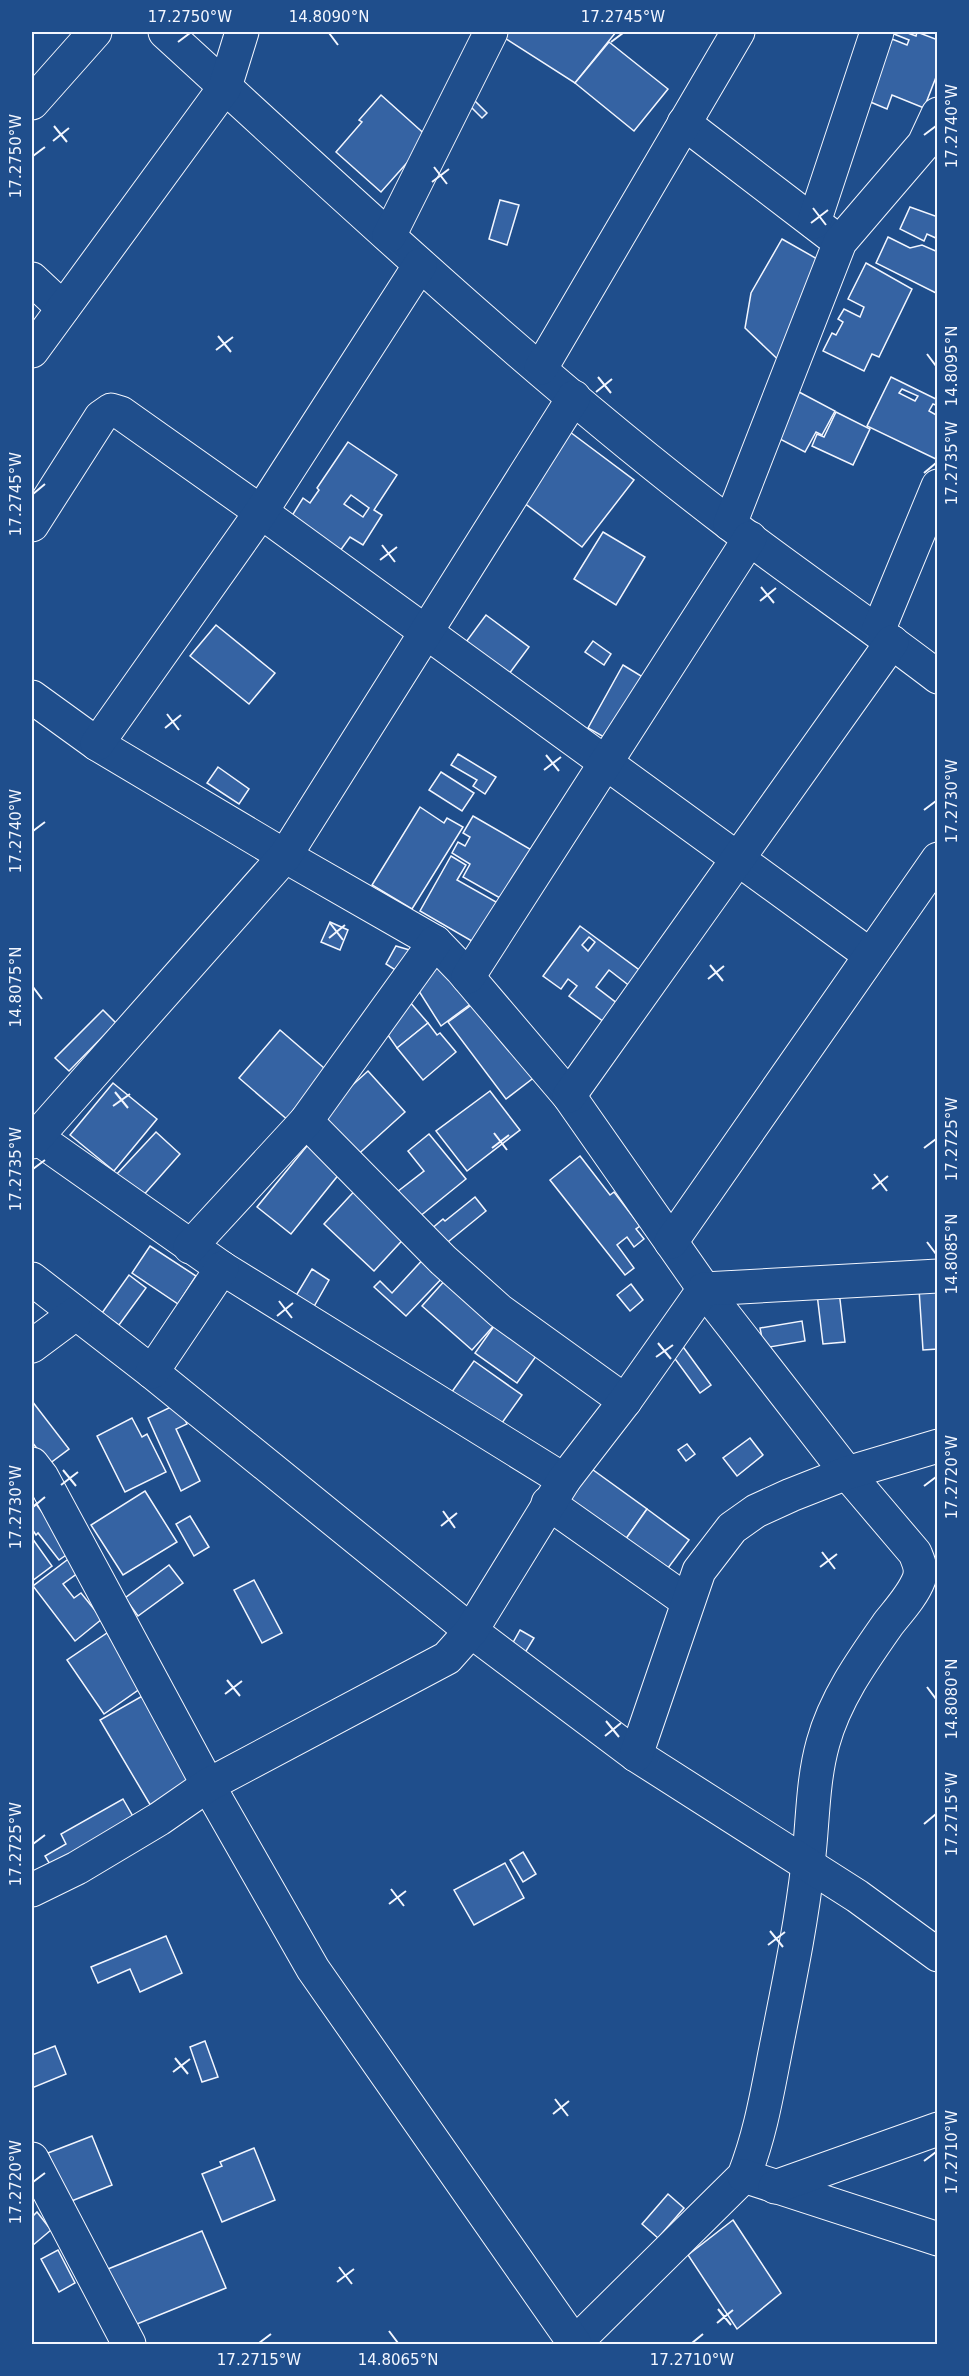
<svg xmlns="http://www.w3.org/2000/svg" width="969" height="2376" viewBox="0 0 969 2376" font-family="'DejaVu Sans',sans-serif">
<rect width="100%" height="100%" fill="#1f4e8c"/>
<!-- building -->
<g fill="#3563a3" stroke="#f2f6ff" stroke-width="1.5" fill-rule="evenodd">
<path d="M 505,32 L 616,32 L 575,83 L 503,37 Z"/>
<path d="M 895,32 L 905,32 L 916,36 L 917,32 L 938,40 L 938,72 L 924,108 L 892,95 L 887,109 L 868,101 L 892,39 L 907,45 L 909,40 L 894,34 Z"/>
<path d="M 609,42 L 668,89 L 634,131 L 575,83 Z"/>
<path d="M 381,95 L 429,138 L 381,192 L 336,152 L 362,122 L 359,120 Z"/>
<path d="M 475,101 L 487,113 L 482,118 L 470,106 Z"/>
<path d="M 500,200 L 519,205 L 507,245 L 489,239 Z"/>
<path d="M 910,207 L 938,217 L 938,239 L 927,234 L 924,241 L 900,229 Z"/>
<path d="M 888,237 L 910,248 L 922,245 L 938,252 L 938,294 L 876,263 Z"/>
<path d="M 782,239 L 819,260 L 788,369 L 745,328 L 751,293 Z"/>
<path d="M 866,263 L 912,289 L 879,357 L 872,354 L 864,371 L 823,351 L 832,333 L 836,335 L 843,322 L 838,319 L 844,309 L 860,317 L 864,307 L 848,299 Z"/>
<path d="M 891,377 L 938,400 L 938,406 L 933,404 L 929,411 L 938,416 L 938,460 L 867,426 ZM 902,389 L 918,396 L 915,401 L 899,393 Z"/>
<path d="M 799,392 L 835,411 L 822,435 L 816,432 L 805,452 L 776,437 Z"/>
<path d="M 836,412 L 870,429 L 853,465 L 812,446 L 817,434 L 824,437 Z"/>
<path d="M 570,432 L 634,480 L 582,547 L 519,499 Z"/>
<path d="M 348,442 L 397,475 L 374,510 L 382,515 L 363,545 L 350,537 L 340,551 L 290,519 L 303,498 L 310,503 L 319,490 L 317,488 ZM 351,495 L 369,508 L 363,517 L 344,504 Z"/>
<path d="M 603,532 L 645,557 L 616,605 L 574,579 Z"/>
<path d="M 486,615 L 529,647 L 509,674 L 466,642 Z"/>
<path d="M 216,625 L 275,673 L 249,704 L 190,656 Z"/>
<path d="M 593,641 L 611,654 L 604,665 L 585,652 Z"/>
<path d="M 623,665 L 646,679 L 611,741 L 588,728 Z"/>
<path d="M 458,754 L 496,777 L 485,794 L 473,786 L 477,780 L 451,765 Z"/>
<path d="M 218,767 L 249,789 L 239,804 L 207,783 Z"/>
<path d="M 441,772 L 474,793 L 462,811 L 429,790 Z"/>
<path d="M 420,807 L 444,823 L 447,818 L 463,827 L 412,909 L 372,885 Z"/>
<path d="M 473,816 L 535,852 L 507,902 L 463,877 L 470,864 L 452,853 L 458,842 L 465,846 L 470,837 L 463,833 Z"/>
<path d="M 451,856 L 466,865 L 457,880 L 505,907 L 482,947 L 420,911 Z"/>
<path d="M 330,922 L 348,930 L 340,950 L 321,942 Z"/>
<path d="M 580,926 L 642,972 L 631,987 L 609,970 L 596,987 L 618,1004 L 604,1022 L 569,996 L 577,986 L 568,979 L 561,989 L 543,976 ZM 589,937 L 595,942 L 588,951 L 582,945 Z"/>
<path d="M 396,946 L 413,951 L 400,973 L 386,964 Z"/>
<path d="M 440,952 L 476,1000 L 441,1026 L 417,988 Z"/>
<path d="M 409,1001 L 428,1023 L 397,1048 L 383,1028 Z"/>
<path d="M 477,1001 L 540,1073 L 506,1099 L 448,1022 Z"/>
<path d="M 103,1010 L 116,1023 L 69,1071 L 55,1058 Z"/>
<path d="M 428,1023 L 437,1035 L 440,1033 L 456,1052 L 423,1080 L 397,1048 Z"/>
<path d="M 280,1030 L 331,1074 L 289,1121 L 239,1078 Z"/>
<path d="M 368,1071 L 405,1112 L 353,1159 L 316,1118 Z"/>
<path d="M 113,1083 L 157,1119 L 114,1171 L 70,1135 Z"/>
<path d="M 490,1091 L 520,1130 L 467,1171 L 436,1131 Z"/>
<path d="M 156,1132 L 180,1154 L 141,1198 L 116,1175 Z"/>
<path d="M 429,1134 L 466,1179 L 414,1221 L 393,1195 L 424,1171 L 408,1151 Z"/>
<path d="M 311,1141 L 344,1168 L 291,1234 L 257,1207 Z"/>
<path d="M 580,1156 L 610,1195 L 614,1192 L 640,1226 L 636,1229 L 644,1239 L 634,1247 L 627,1237 L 617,1245 L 634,1268 L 625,1275 L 550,1180 Z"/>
<path d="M 360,1185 L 410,1232 L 374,1271 L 324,1224 Z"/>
<path d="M 475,1197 L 486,1211 L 443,1246 L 430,1230 L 443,1219 L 445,1221 Z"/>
<path d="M 150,1246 L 196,1276 L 178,1304 L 132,1273 Z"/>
<path d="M 427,1255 L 447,1273 L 406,1316 L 374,1287 L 380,1281 L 392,1293 Z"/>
<path d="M 312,1269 L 329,1280 L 312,1310 L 294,1299 Z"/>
<path d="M 129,1275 L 146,1288 L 119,1325 L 102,1313 Z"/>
<path d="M 447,1278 L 497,1322 L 472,1350 L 422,1306 Z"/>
<path d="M 631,1284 L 643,1300 L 630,1311 L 617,1295 Z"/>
<path d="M 919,1289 L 938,1289 L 938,1349 L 923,1350 Z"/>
<path d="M 839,1291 L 845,1342 L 823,1344 L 817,1294 Z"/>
<path d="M 802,1321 L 805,1341 L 764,1348 L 760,1328 Z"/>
<path d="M 497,1322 L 539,1352 L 517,1383 L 475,1353 Z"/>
<path d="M 681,1344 L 711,1385 L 700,1393 L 670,1352 Z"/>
<path d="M 474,1361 L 522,1395 L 494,1434 L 446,1400 Z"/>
<path d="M 32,1401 L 69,1449 L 49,1464 L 32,1442 Z"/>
<path d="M 177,1404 L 187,1424 L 176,1429 L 200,1481 L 181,1491 L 148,1418 Z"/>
<path d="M 132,1418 L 142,1437 L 147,1434 L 166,1472 L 125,1492 L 97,1436 Z"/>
<path d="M 750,1438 L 763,1455 L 737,1476 L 723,1458 Z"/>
<path d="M 687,1444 L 695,1454 L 686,1461 L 678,1450 Z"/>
<path d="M 589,1467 L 647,1509 L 618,1550 L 559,1507 Z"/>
<path d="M 145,1491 L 177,1542 L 123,1575 L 91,1525 Z"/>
<path d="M 36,1504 L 63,1539 L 69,1553 L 59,1560 L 38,1533 L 36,1535 L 32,1529 L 32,1508 Z"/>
<path d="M 647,1509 L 689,1540 L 659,1580 L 618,1550 Z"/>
<path d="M 190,1516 L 209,1547 L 194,1556 L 176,1524 Z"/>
<path d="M 32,1538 L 52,1566 L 32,1581 Z"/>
<path d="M 71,1557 L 82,1570 L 63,1584 L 74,1598 L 81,1593 L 102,1619 L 75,1641 L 33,1586 Z"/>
<path d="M 169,1565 L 183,1583 L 138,1616 L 125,1598 Z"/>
<path d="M 254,1580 L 282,1633 L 262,1643 L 234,1590 Z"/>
<path d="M 520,1630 L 534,1638 L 523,1656 L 510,1648 Z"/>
<path d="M 107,1633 L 144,1686 L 104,1714 L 67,1660 Z"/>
<path d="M 144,1695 L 197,1788 L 155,1813 L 100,1720 Z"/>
<path d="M 123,1799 L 135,1820 L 51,1866 L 45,1856 L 66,1844 L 61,1834 Z"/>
<path d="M 523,1852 L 536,1874 L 523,1882 L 510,1860 Z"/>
<path d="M 505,1863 L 524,1898 L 474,1925 L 454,1890 Z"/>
<path d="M 166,1936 L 182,1973 L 140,1992 L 130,1969 L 98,1983 L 91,1967 Z"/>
<path d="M 205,2041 L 218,2077 L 202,2082 L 190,2047 Z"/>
<path d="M 55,2046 L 66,2074 L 32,2088 L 32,2055 Z"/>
<path d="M 92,2136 L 112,2185 L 69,2202 L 48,2153 Z"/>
<path d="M 254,2148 L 275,2200 L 222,2222 L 202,2174 L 222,2166 L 220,2162 Z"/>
<path d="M 668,2194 L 684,2208 L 658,2238 L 642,2224 Z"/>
<path d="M 37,2212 L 51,2230 L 32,2246 L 32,2217 Z"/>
<path d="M 733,2220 L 781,2293 L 737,2329 L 688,2255 Z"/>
<path d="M 202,2231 L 226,2288 L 132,2326 L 108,2269 Z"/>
<path d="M 58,2250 L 75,2283 L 59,2292 L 41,2259 Z"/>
</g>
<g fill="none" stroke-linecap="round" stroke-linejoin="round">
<!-- minor casing -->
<g stroke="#f2f6ff" stroke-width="35">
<g id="minor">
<path d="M 165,32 C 349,200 531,372 730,524 C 798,576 869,624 938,677"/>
<path d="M 32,103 L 95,32"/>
<path d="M 684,123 L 829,234"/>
<path d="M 814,222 L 877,32"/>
<path d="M 389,236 L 491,32"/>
<path d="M 32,279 L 63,308"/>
<path d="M 32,351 L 225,87 L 242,32"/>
<path d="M 541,368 L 738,32"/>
<path d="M 730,524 L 840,242 L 924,144 L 938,114"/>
<path d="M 32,525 L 101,417 L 111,410 L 121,413 L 261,512 L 870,955"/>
<path d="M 878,631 L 938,486"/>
<path d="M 32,697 L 97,744 L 285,856 L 435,942 L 461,969 L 569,1096 L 704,1289 L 847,1473 L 915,1553 C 919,1563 922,1569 919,1579 C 913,1595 899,1610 888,1624 C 862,1661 835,1699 823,1743 C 812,1782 813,1824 808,1864 C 801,1926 788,1987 776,2048 C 767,2093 761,2132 744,2176 L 574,2344"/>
<path d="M 97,744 L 261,512 L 420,265"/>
<path d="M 468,977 L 750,538"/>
<path d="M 569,1096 L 892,642"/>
<path d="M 306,1121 L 443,1260 L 500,1311 L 625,1401"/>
<path d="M 36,1137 L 222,1268 L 564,1480"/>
<path d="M 32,1142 L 285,856 L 574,397"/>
<path d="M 671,1242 L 938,859"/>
<path d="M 190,1247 L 306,1121 L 435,942"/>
<path d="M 32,1279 L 152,1372 L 471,1631 L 636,1755 L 857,1896 L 938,1955"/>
<path d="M 32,1346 L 75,1314"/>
<path d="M 152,1372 L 222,1268"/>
<path d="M 32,1464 L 42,1477 L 208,1785 L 313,1969 L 575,2344"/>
<path d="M 548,1503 L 687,1601"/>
<path d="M 636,1755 L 699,1571 L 732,1528 L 756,1511 L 791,1495 L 847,1473 L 938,1446"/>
<path d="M 32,1890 L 77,1868 L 159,1819 L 208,1785 L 447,1658 L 471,1631 L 564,1480 L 625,1401 L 704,1289 L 938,1276"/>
<path d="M 32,2159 L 129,2344"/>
<path d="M 744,2176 L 938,2239"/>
<path d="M 775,2187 L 938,2129"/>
</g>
</g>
<!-- minor -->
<use href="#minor" stroke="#1f4e8c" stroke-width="33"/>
</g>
<!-- ticks -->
<path fill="none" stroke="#f2f6ff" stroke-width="2" d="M 329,33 L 338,45M 178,42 L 190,33M 611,42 L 623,33M 54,126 L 67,142M 924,135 L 936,126M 53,141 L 69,128M 33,156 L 45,147M 434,167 L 447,184M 432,182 L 449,169M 813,208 L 826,225M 811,223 L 828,210M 218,336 L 231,352M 216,350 L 233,337M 927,354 L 936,366M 598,377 L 611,393M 596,392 L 612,379M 924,473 L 936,463M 33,494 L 45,484M 382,545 L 395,562M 380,560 L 397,547M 761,587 L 774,603M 760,601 L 776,588M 167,714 L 179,730M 165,728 L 181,715M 546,755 L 559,771M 544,770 L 561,757M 924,810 L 936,801M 33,831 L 45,822M 330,923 L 343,940M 329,938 L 345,925M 710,965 L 723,981M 708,979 L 724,966M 33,987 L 42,999M 115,1092 L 128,1108M 113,1106 L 130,1094M 494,1133 L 507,1150M 492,1148 L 509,1135M 924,1148 L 936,1139M 33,1169 L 45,1160M 874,1174 L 887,1191M 872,1189 L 888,1176M 927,1242 L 936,1254M 279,1301 L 292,1318M 277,1316 L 293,1303M 658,1343 L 671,1359M 656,1357 L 673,1345M 63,1470 L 76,1486M 61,1485 L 78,1472M 924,1486 L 936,1477M 33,1507 L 45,1497M 443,1511 L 455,1528M 441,1526 L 457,1513M 822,1552 L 835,1569M 820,1567 L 837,1554M 227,1680 L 240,1696M 927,1687 L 936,1699M 225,1694 L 242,1681M 606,1721 L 619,1737M 605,1736 L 621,1723M 924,1824 L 936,1814M 33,1844 L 45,1835M 391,1889 L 404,1906M 389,1904 L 406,1891M 770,1931 L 783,1947M 768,1945 L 785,1932M 175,2058 L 188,2074M 173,2072 L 190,2059M 555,2099 L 568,2116M 553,2114 L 569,2101M 924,2161 L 936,2152M 33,2182 L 45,2173M 339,2267 L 352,2284M 337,2282 L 354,2269M 718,2309 L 731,2325M 717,2323 L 733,2310M 389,2331 L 398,2343M 259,2343 L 271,2334M 692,2343 L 703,2334"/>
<!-- border -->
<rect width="969" height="2376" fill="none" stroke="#1f4e8c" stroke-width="66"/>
<rect x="33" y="33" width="903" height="2310" fill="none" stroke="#f2f6ff" stroke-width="2"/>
<g font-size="15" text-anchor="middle" fill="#f2f6ff">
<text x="190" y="22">17.2750°W</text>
<text x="329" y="22">14.8090°N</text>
<text x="623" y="22">17.2745°W</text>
<text transform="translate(952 126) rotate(-90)" y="5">17.2740°W</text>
<text transform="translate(16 156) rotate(-90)" y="5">17.2750°W</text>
<text transform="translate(952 366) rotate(-90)" y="5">14.8095°N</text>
<text transform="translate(952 463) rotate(-90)" y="5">17.2735°W</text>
<text transform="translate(16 494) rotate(-90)" y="5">17.2745°W</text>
<text transform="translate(952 801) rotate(-90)" y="5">17.2730°W</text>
<text transform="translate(16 831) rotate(-90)" y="5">17.2740°W</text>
<text transform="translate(16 987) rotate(-90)" y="5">14.8075°N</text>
<text transform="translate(952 1139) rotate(-90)" y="5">17.2725°W</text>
<text transform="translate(16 1169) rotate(-90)" y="5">17.2735°W</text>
<text transform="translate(952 1254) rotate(-90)" y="5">14.8085°N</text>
<text transform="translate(952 1477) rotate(-90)" y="5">17.2720°W</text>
<text transform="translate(16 1507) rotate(-90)" y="5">17.2730°W</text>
<text transform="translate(952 1699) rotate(-90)" y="5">14.8080°N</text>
<text transform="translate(952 1814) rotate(-90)" y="5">17.2715°W</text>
<text transform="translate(16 1844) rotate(-90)" y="5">17.2725°W</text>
<text transform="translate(952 2152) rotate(-90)" y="5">17.2710°W</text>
<text transform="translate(16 2182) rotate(-90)" y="5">17.2720°W</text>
<text x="259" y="2365">17.2715°W</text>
<text x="398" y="2365">14.8065°N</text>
<text x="692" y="2365">17.2710°W</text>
</g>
</svg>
